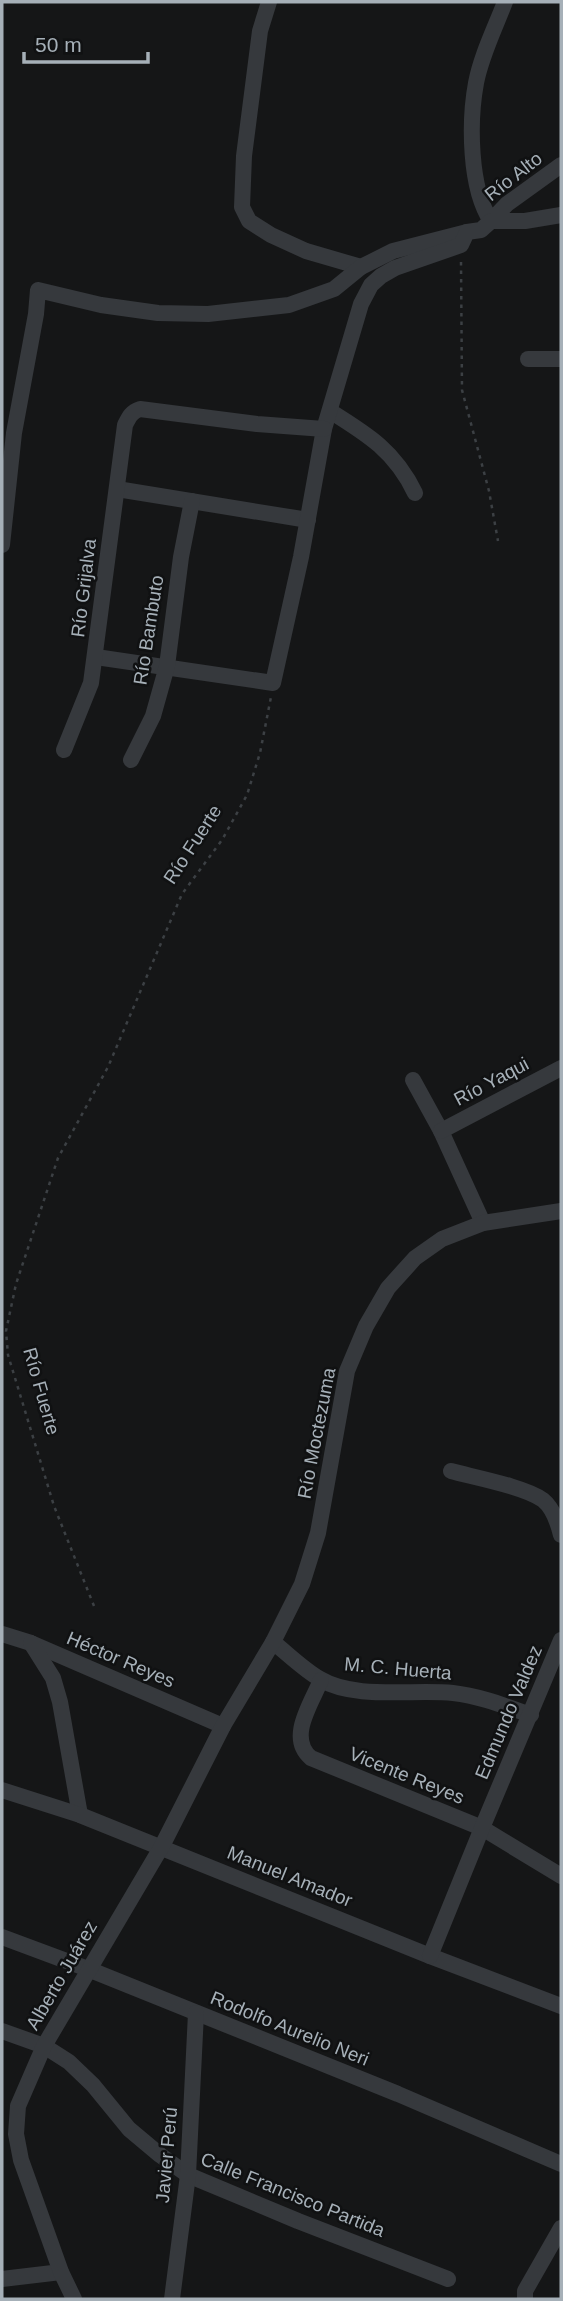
<svg xmlns="http://www.w3.org/2000/svg" width="563" height="2301" viewBox="0 0 563 2301" font-family="Arial,sans-serif">
<rect width="100%" height="100%" fill="#151617"/>
<g fill="none" stroke-linecap="round" stroke-linejoin="round">
<!-- path -->
<g stroke="#3c4044" stroke-width="2.5" stroke-dasharray="3.5 5" stroke-linecap="butt">
<path d="M 461,262 L 462,390 L 489,491 L 498,541"/>
<path d="M 94,1606 L 54,1506 L 8,1355 L 6,1331 L 16,1284 L 58,1158 L 108,1067 L 182,894 L 222,840 L 247,795 L 260,753 L 271,697"/>
</g>
<!-- minor -->
<g stroke="#36393d" stroke-width="16">
<path d="M 269,2 L 260,31 L 244,156 L 242,207 L 249,221 L 271,235 L 306,251 L 361,267"/>
<path d="M 505,2 C 495,28 481,56 476,83 C 469,121 469,188 491,221 L 507,204 L 561,165"/>
<path d="M 528,359 L 561,359"/>
<path d="M 330,411 C 367,434 395,451 415,493"/>
<path d="M 117,489 L 308,520"/>
<path d="M 2,545 L 14,433 L 36,314 L 38,290 L 101,305 L 158,313 L 208,314 L 289,305 L 334,289 L 361,267 L 393,251 L 467,232"/>
<path d="M 96,657 L 273,683 L 301,557 L 324,429 L 361,304 L 371,285 L 381,276 L 395,268 L 461,245 L 467,232 L 481,230 L 491,221 L 525,221 L 561,215"/>
<path d="M 64,750 L 91,683 L 125,425 C 129,417 131,412 140,409 L 257,424 L 324,429"/>
<path d="M 131,760 L 153,716 L 167,666 L 181,557 L 192,501"/>
<path d="M 413,1080 L 441,1131 L 483,1223"/>
<path d="M 441,1131 L 561,1068"/>
<path d="M 451,1471 C 473,1477 526,1487 543,1500 C 553,1508 558,1523 561,1535"/>
<path d="M 2,1634 L 31,1643 L 223,1726"/>
<path d="M 273,1642 C 288,1654 303,1669 320,1679 C 355,1700 413,1689 453,1693 C 480,1696 505,1706 531,1715"/>
<path d="M 31,1643 L 53,1678 L 60,1702 L 80,1815"/>
<path d="M 321,1680 C 311,1704 287,1738 311,1758 L 482,1828 L 561,1876"/>
<path d="M 2,1790 L 80,1815 L 430,1956 L 561,2006"/>
<path d="M 2,1937 L 88,1969 L 398,2094 L 561,2164"/>
<path d="M 430,1956 L 482,1828 L 561,1640"/>
<path d="M 2,2031 L 44,2046 L 69,2062 L 93,2085 L 129,2129 L 160,2155 L 188,2175 L 298,2221 L 448,2279"/>
<path d="M 2,2279 L 61,2272"/>
<path d="M 74,2299 L 61,2272 L 21,2160 L 16,2134 L 18,2106 L 44,2046 L 162,1846 L 223,1726 L 273,1642 L 302,1584 L 318,1533 L 347,1371 L 366,1326 L 388,1288 L 415,1258 L 442,1239 L 483,1223 L 561,1211"/>
<path d="M 172,2299 L 188,2175 L 196,2013"/>
<path d="M 525,2299 L 525,2291 L 561,2228"/>
</g>
</g>
<g text-anchor="middle" stroke-width="5" stroke-linejoin="round" paint-order="stroke">
<!-- street labels -->
<g font-size="19" fill="#a6b0b8" stroke="#101112">
<text transform="translate(513 176) rotate(-38)" y="7">Río Alto</text>
<text transform="translate(83 588) rotate(-83)" y="7">Río Grijalva</text>
<text transform="translate(148 630) rotate(-81)" y="7">Río Bambuto</text>
<text transform="translate(192 844) rotate(-57)" y="7">Río Fuerte</text>
<text transform="translate(491 1081) rotate(-28)" y="7">Río Yaqui</text>
<text transform="translate(42 1391) rotate(74)" y="7">Río Fuerte</text>
<text transform="translate(316 1433) rotate(-79)" y="7">Río Moctezuma</text>
<text transform="translate(121 1659) rotate(23)" y="7">Héctor Reyes</text>
<text transform="translate(398 1668) rotate(5)" y="7">M. C. Huerta</text>
<text transform="translate(508 1712) rotate(-67)" y="7">Edmundo Valdez</text>
<text transform="translate(407 1775) rotate(22)" y="7">Vicente Reyes</text>
<text transform="translate(290 1876) rotate(22)" y="7">Manuel Amador</text>
<text transform="translate(61 1975) rotate(-60)" y="7">Alberto Juárez</text>
<text transform="translate(290 2028) rotate(22)" y="7">Rodolfo Aurelio Neri</text>
<text transform="translate(166 2155) rotate(-85)" y="7">Javier Perú</text>
<text transform="translate(293 2194) rotate(22)" y="7">Calle Francisco Partida</text>
</g>
</g>
<!-- border -->
<rect width="563" height="2301" fill="none" stroke="#a6b0b8" stroke-width="7"/>
<!-- scale -->
<path d="M24 52v10h124v-10" fill="none" stroke="#a6b0b8" stroke-width="3.5"/>
<text x="35" y="52" font-size="21" fill="#a6b0b8" stroke="#101112" stroke-width="5" paint-order="stroke">50 m</text>
</svg>
